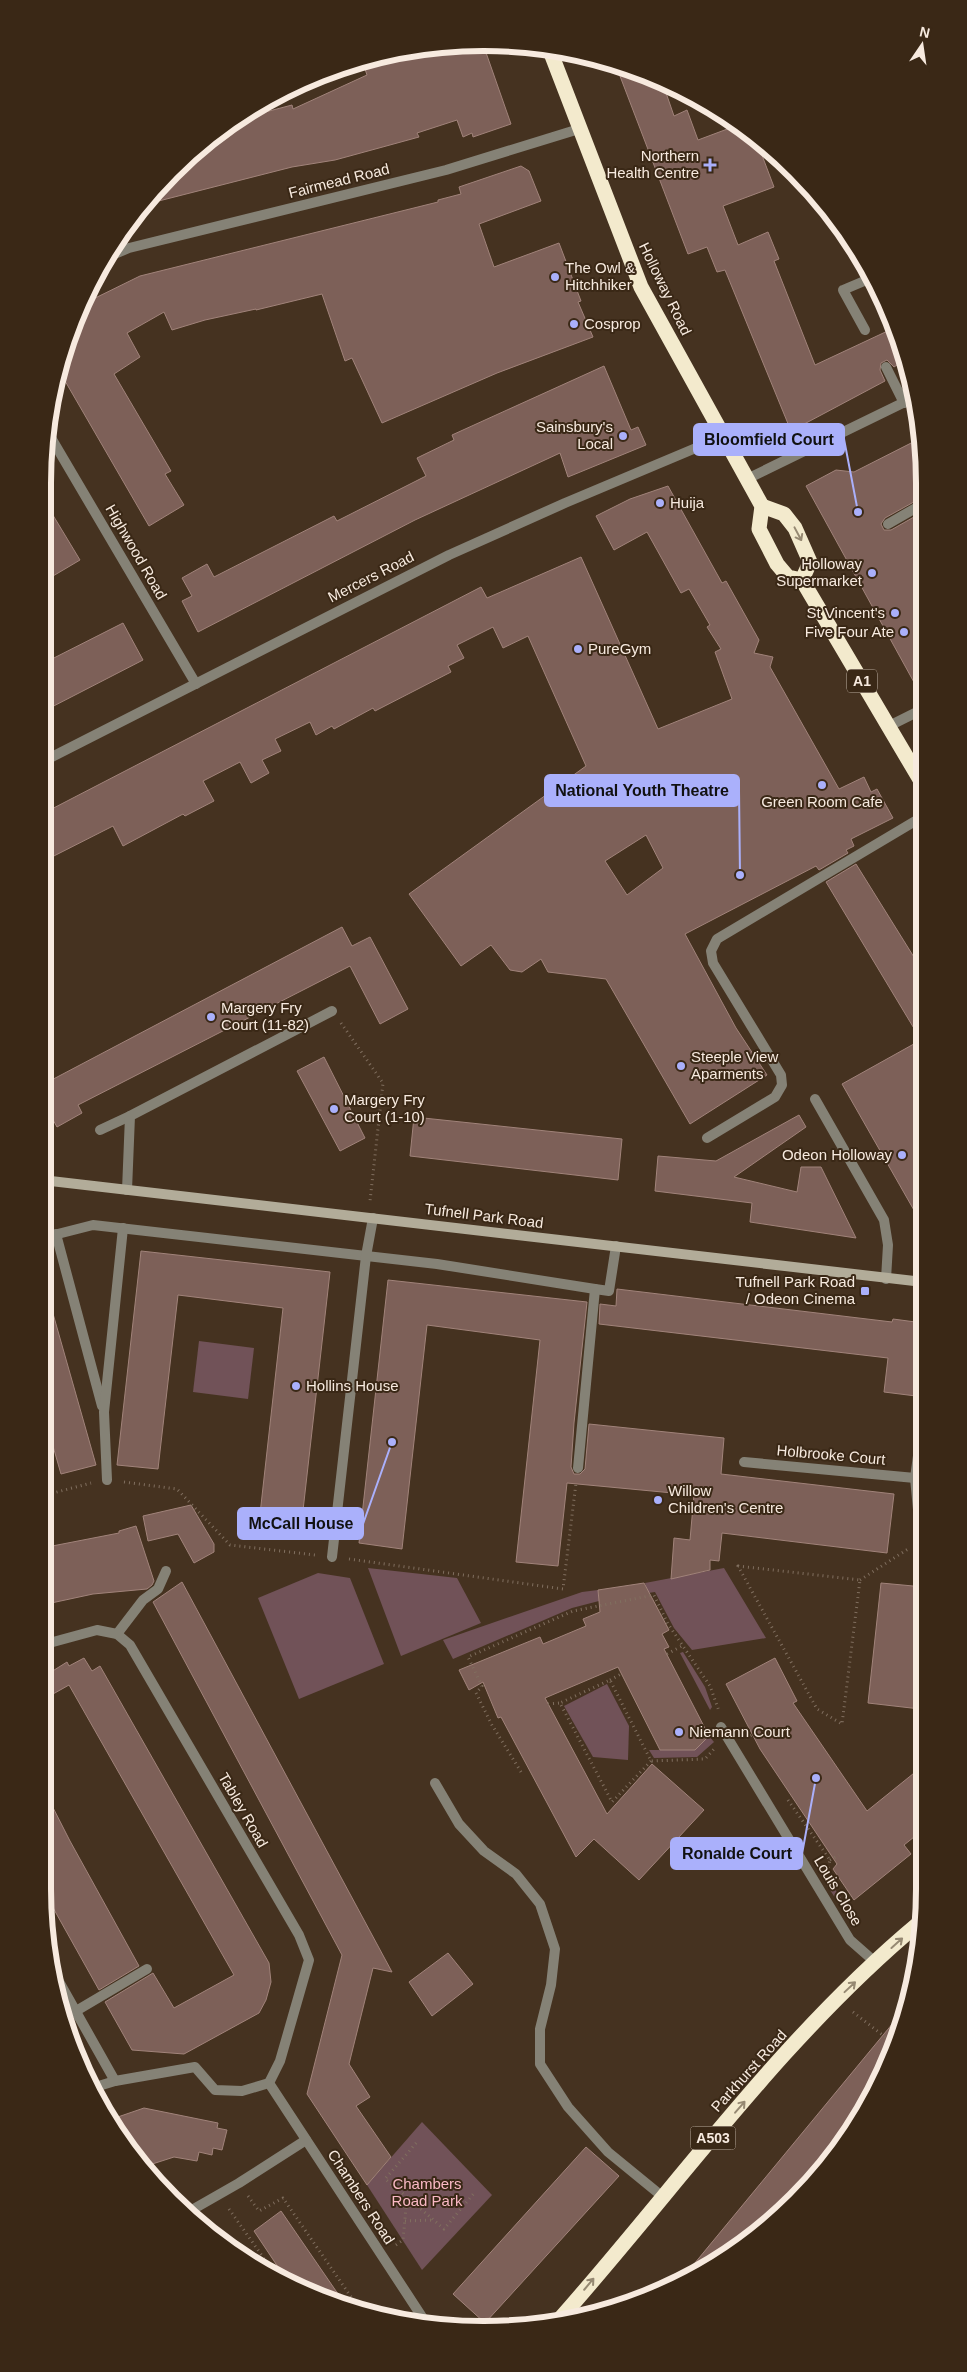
<svg xmlns="http://www.w3.org/2000/svg" width="967" height="2372" viewBox="0 0 967 2372" font-family="Helvetica,sans-serif">
<rect width="100%" height="100%" fill="#453220"/>
<!-- green -->
<g fill="#715258">
<path d="M 199,1341 L 254,1348 L 248,1399 L 193,1392 Z"/>
<path d="M 368,1568 L 457,1578 L 481,1623 L 401,1656 Z"/>
<path d="M 724,1568 L 766,1638 L 692,1650 L 674,1628 L 655,1592 L 648,1593 L 645,1583 Z"/>
<path d="M 318,1573 L 350,1578 L 384,1664 L 299,1699 L 258,1598 Z"/>
<path d="M 598,1590 L 599,1601 L 572,1608 L 453,1659 L 443,1640 L 582,1592 Z"/>
<path d="M 683,1652 L 705,1687 L 712,1707 L 710,1710 L 680,1653 Z"/>
<path d="M 607,1684 L 629,1726 L 628,1760 L 593,1757 L 564,1706 Z"/>
<path d="M 709,1736 L 714,1742 L 697,1757 L 654,1758 L 649,1750 L 695,1750 Z"/>
<path d="M 823,1872 L 856,1920 L 852,1924 L 821,1876 Z"/>
<path d="M 422,2122 L 492,2195 L 422,2270 L 367,2185 Z"/>
</g>
<!-- building -->
<g fill="#7d6058" stroke="#a1837a" fill-rule="evenodd">
<path d="M 454,43 L 483,44 L 511,124 L 473,137 L 472,133 L 463,137 L 457,120 L 417,133 L 419,137 L 379,148 L 335,160 L 292,167 L 143,205 L 152,193 L 215,134 L 253,110 L 254,115 L 292,105 L 293,109 L 367,75 L 362,60 L 369,58 Z"/>
<path d="M 615,63 L 625,66 L 663,84 L 674,116 L 687,110 L 698,140 L 738,125 L 757,142 L 774,187 L 723,206 L 738,245 L 768,232 L 779,259 L 774,261 L 815,365 L 894,328 L 903,361 L 894,367 L 887,360 L 881,363 L 880,370 L 885,381 L 791,431 L 725,270 L 717,272 L 707,247 L 688,254 Z"/>
<path d="M 521,166 L 529,171 L 541,201 L 479,224 L 494,267 L 559,243 L 581,301 L 578,302 L 593,337 L 497,373 L 382,423 L 352,358 L 345,361 L 322,294 L 256,310 L 256,309 L 205,320 L 172,330 L 164,312 L 127,333 L 140,357 L 114,374 L 171,471 L 165,474 L 184,505 L 149,526 L 61,374 L 66,342 L 83,304 L 140,276 L 438,202 L 438,200 L 461,194 L 459,187 Z"/>
<path d="M 604,366 L 631,430 L 638,427 L 646,445 L 568,477 L 560,453 L 415,520 L 198,632 L 182,601 L 192,596 L 182,578 L 207,564 L 214,577 L 334,516 L 337,521 L 426,476 L 417,458 L 454,440 L 452,435 Z"/>
<path d="M 921,438 L 921,498 L 885,518 L 881,524 L 884,530 L 891,530 L 921,513 L 921,695 L 806,486 L 836,470 L 854,472 Z"/>
<path d="M 668,486 L 722,583 L 726,581 L 759,640 L 754,653 L 773,657 L 770,667 L 839,789 L 864,777 L 871,792 L 877,789 L 893,818 L 851,839 L 854,846 L 846,850 L 848,853 L 819,870 L 816,866 L 685,934 L 736,1028 L 767,1075 L 690,1124 L 606,979 L 548,972 L 541,959 L 522,972 L 510,970 L 491,945 L 461,966 L 409,894 L 586,766 L 528,636 L 503,648 L 493,627 L 457,645 L 464,658 L 448,666 L 451,672 L 375,711 L 373,708 L 334,729 L 332,726 L 316,735 L 310,722 L 275,739 L 281,751 L 262,760 L 269,773 L 251,783 L 240,762 L 203,781 L 214,801 L 185,816 L 183,814 L 123,846 L 113,826 L 42,862 L 42,814 L 481,587 L 487,598 L 581,557 L 658,729 L 732,699 L 715,652 L 721,649 L 707,627 L 710,625 L 689,589 L 681,593 L 647,532 L 614,550 L 596,516 L 630,499 ZM 646,835 L 663,868 L 627,895 L 605,861 Z"/>
<path d="M 42,497 L 80,560 L 53,576 L 42,557 Z"/>
<path d="M 123,623 L 143,660 L 42,712 L 42,664 Z"/>
<path d="M 856,864 L 922,970 L 923,1226 L 842,1084 L 921,1040 L 826,882 Z"/>
<path d="M 342,927 L 352,946 L 370,937 L 408,1009 L 380,1024 L 350,966 L 78,1105 L 82,1113 L 57,1127 L 42,1100 L 42,1085 Z"/>
<path d="M 324,1057 L 365,1138 L 340,1151 L 297,1071 Z"/>
<path d="M 799,1115 L 806,1127 L 734,1177 L 797,1192 L 801,1167 L 821,1167 L 856,1238 L 750,1222 L 752,1203 L 655,1191 L 658,1156 L 716,1161 Z"/>
<path d="M 414,1117 L 622,1139 L 618,1180 L 410,1156 Z"/>
<path d="M 141,1251 L 330,1272 L 300,1537 L 258,1532 L 283,1308 L 178,1295 L 158,1469 L 117,1465 Z"/>
<path d="M 388,1280 L 587,1302 L 574,1423 L 571,1467 L 574,1474 L 580,1474 L 585,1469 L 589,1424 L 724,1438 L 721,1474 L 894,1494 L 887,1553 L 722,1533 L 719,1561 L 710,1560 L 710,1570 L 671,1579 L 674,1538 L 690,1540 L 694,1495 L 567,1483 L 558,1566 L 516,1562 L 540,1340 L 427,1325 L 402,1549 L 359,1543 Z"/>
<path d="M 617,1289 L 892,1322 L 893,1319 L 923,1323 L 923,1369 L 919,1369 L 916,1396 L 884,1392 L 888,1358 L 599,1324 L 600,1304 L 616,1306 Z"/>
<path d="M 42,1296 L 48,1296 L 96,1465 L 61,1474 L 42,1408 Z"/>
<path d="M 191,1505 L 214,1544 L 214,1552 L 194,1563 L 178,1534 L 148,1541 L 143,1516 Z"/>
<path d="M 136,1526 L 154,1581 L 152,1585 L 147,1589 L 93,1594 L 42,1605 L 42,1548 L 119,1533 L 119,1531 Z"/>
<path d="M 182,1582 L 392,1972 L 373,1968 L 349,2064 L 370,2097 L 356,2106 L 391,2157 L 367,2185 L 307,2094 L 342,1955 L 153,1602 Z"/>
<path d="M 644,1583 L 669,1630 L 662,1634 L 669,1647 L 664,1649 L 709,1736 L 695,1750 L 660,1750 L 618,1667 L 545,1698 L 607,1814 L 652,1764 L 704,1810 L 639,1880 L 594,1839 L 576,1857 L 501,1717 L 498,1718 L 483,1682 L 469,1690 L 459,1670 L 540,1637 L 543,1644 L 586,1626 L 583,1619 L 600,1612 L 598,1590 Z"/>
<path d="M 881,1583 L 924,1587 L 924,1673 L 920,1709 L 868,1703 Z"/>
<path d="M 84,1658 L 92,1671 L 100,1666 L 269,1963 L 271,1982 L 266,2000 L 259,2013 L 184,2054 L 132,2050 L 105,2002 L 153,1973 L 174,2008 L 234,1975 L 69,1685 L 53,1694 L 43,1677 L 67,1662 L 69,1666 Z"/>
<path d="M 775,1658 L 797,1701 L 793,1703 L 867,1811 L 924,1765 L 924,1829 L 904,1845 L 911,1854 L 854,1900 L 833,1869 L 837,1864 L 760,1749 L 726,1684 Z"/>
<path d="M 42,1786 L 70,1841 L 139,1966 L 99,1990 L 42,1888 Z"/>
<path d="M 448,1953 L 473,1984 L 432,2016 L 409,1982 Z"/>
<path d="M 898,2017 L 903,2020 L 901,2030 L 847,2131 L 799,2189 L 728,2255 L 680,2281 Z"/>
<path d="M 144,2108 L 218,2123 L 217,2128 L 227,2130 L 222,2150 L 213,2148 L 212,2155 L 199,2152 L 197,2161 L 174,2157 L 143,2167 L 109,2120 Z"/>
<path d="M 586,2147 L 619,2176 L 485,2323 L 453,2294 Z"/>
<path d="M 281,2211 L 347,2307 L 288,2282 L 254,2231 Z"/>
</g>
<g fill="none" stroke-linecap="round" stroke-linejoin="round">
<!-- path -->
<g stroke="#806f5f" stroke-width="3" stroke-dasharray="1 4" stroke-linecap="butt">
<path d="M 341,1023 L 383,1083 L 370,1201"/>
<path d="M 124,1482 L 177,1489 L 230,1545 L 315,1555"/>
<path d="M 42,1496 L 91,1483"/>
<path d="M 349,1559 L 563,1589 L 576,1483"/>
<path d="M 738,1566 L 860,1580 L 842,1724 L 817,1709 Z"/>
<path d="M 860,1580 L 908,1549"/>
<path d="M 667,1654 L 682,1646"/>
<path d="M 610,1680 L 623,1673"/>
<path d="M 548,1704 L 560,1703"/>
<path d="M 746,1738 L 756,1733"/>
<path d="M 651,1761 L 612,1802 L 560,1703 L 610,1680 L 651,1761 L 705,1759 L 715,1748"/>
<path d="M 521,1772 L 492,1725 L 476,1693 L 482,1686 L 468,1657 L 573,1611 L 654,1595 L 668,1624 L 710,1686 L 719,1711"/>
<path d="M 788,1800 L 830,1860 L 828,1868"/>
<path d="M 830,1860 L 839,1855"/>
<path d="M 853,2012 L 894,2044"/>
<path d="M 248,2196 L 259,2211 L 283,2198 L 360,2310"/>
<path d="M 407,2197 L 385,2179 L 418,2141"/>
<path d="M 229,2209 L 277,2277"/>
<path d="M 405,2221 L 434,2220"/>
<path d="M 396,2245 L 403,2240 L 407,2197 L 444,2229 L 475,2192"/>
</g>
<!-- lane -->
<g stroke="#858276" stroke-width="10">
<path d="M 865,330 L 843,290 L 869,279"/>
<path d="M 886,367 L 904,403"/>
<path d="M 888,524 L 921,505"/>
<path d="M 889,726 L 921,710"/>
<path d="M 815,1099 L 884,1220 L 888,1245 L 886,1279"/>
<path d="M 100,1130 L 130,1116"/>
<path d="M 707,1138 L 775,1097 L 782,1085 L 781,1075 L 713,963 L 711,951 L 717,939 L 922,817"/>
<path d="M 127,1190 L 130,1116 L 332,1011"/>
<path d="M 56,1234 L 102,1406"/>
<path d="M 42,1238 L 93,1225 L 437,1264 L 595,1289"/>
<path d="M 578,1468 L 595,1289 L 609,1291 L 616,1246"/>
<path d="M 107,1480 L 104,1412 L 123,1228"/>
<path d="M 332,1557 L 366,1256 L 373,1218"/>
<path d="M 117,1634 L 143,1600 L 158,1589 L 166,1571"/>
<path d="M 190,2211 L 239,2183 L 306,2140"/>
</g>
<!-- street -->
<g stroke="#858276" stroke-width="10">
<path d="M 105,258 L 129,248 L 446,170 L 579,129"/>
<path d="M 50,436 L 196,684"/>
<path d="M 747,479 L 913,398"/>
<path d="M 42,762 L 449,555 L 565,503 L 722,437"/>
<path d="M 923,1419 L 915,1478 L 921,1541 L 924,1546"/>
<path d="M 744,1462 L 915,1478"/>
<path d="M 42,1645 L 97,1630 L 117,1634 L 130,1645 L 299,1935 L 309,1960 L 280,2061 L 269,2083"/>
<path d="M 721,1727 L 850,1940 L 875,1962"/>
<path d="M 435,1783 L 459,1824 L 484,1851 L 516,1874 L 540,1904 L 555,1949 L 551,1985 L 540,2029 L 540,2064 L 568,2107 L 608,2152 L 663,2197"/>
<path d="M 57,1978 L 115,2081"/>
<path d="M 76,2011 L 147,1969"/>
<path d="M 269,2083 L 428,2326"/>
<path d="M 92,2088 L 115,2081 L 195,2067 L 215,2090 L 242,2091 L 269,2083"/>
</g>
<!-- secondary -->
<path stroke="#b2ac99" stroke-width="10" d="M 42,1180 L 923,1282"/>
<!-- highway -->
<g stroke="#f3eacd" stroke-width="15">
<path d="M 549,48 L 641,287 L 762,506 L 759,529 L 777,564 L 788,577 L 802,580"/>
<path d="M 762,506 L 784,514 L 795,528 L 810,562 L 802,580"/>
<path d="M 802,580 L 922,783"/>
<path d="M 558,2321 C 676,2188 781,2038 919,1923"/>
</g>
</g>
<!-- one-way arrows -->
<defs><path id="oneway-shaft" d="M-6 0H5M1.5-3L5.5 0L1.5 3" fill="none" stroke-width="1.6" stroke-linecap="round" stroke-linejoin="round" transform="scale(1.25)"/></defs>
<g stroke="#968972">
<use href="#oneway-shaft" transform="translate(798 534) rotate(62)"/>
<use href="#oneway-shaft" transform="translate(897 1943) rotate(-42)"/>
<use href="#oneway-shaft" transform="translate(850 1987) rotate(-43)"/>
<use href="#oneway-shaft" transform="translate(740 2107) rotate(-49)"/>
<use href="#oneway-shaft" transform="translate(589 2284) rotate(-50)"/>
</g>
<!-- markers -->
<g fill="#aab0fb" stroke="#3a2816" stroke-width="2">
<path d="M707.5 157.5h5v5h5v5h-5v5h-5v-5h-5v-5h5z"/>
<circle cx="555" cy="277" r="5"/>
<circle cx="574" cy="324" r="5"/>
<circle cx="623" cy="436" r="5"/>
<circle cx="660" cy="503" r="5"/>
<circle cx="872" cy="573" r="5"/>
<circle cx="895" cy="613" r="5"/>
<circle cx="904" cy="632" r="5"/>
<circle cx="578" cy="649" r="5"/>
<circle cx="822" cy="785" r="5"/>
<circle cx="211" cy="1017" r="5"/>
<circle cx="681" cy="1066" r="5"/>
<circle cx="334" cy="1109" r="5"/>
<circle cx="902" cy="1155" r="5"/>
<rect x="860" y="1286" width="10" height="10" rx="2.5"/>
<circle cx="296" cy="1386" r="5"/>
<circle cx="658" cy="1500" r="5"/>
<circle cx="679" cy="1732" r="5"/>
</g>
<g text-anchor="middle" stroke-width="4" stroke-linejoin="round" paint-order="stroke">
<!-- shield labels -->
<g fill="#3a2816" stroke="#beb0a3" stroke-width="1">
<rect x="847" y="669.5" width="30" height="23" rx="4"/>
<rect x="690.5" y="2126.5" width="45" height="23" rx="4"/>
</g>
<g font-size="14" font-weight="bold" fill="#f7eadf">
<text x="862" y="686">A1</text>
<text x="713" y="2143">A503</text>
</g>
<!-- poi labels -->
<g font-size="15" fill="#f7eadf" stroke="#3a2816" text-anchor="start">
<text x="699" y="161" text-anchor="end">Northern<tspan x="699" dy="17">Health Centre</tspan></text>
<text x="565" y="273">The Owl &amp;<tspan x="565" dy="17">Hitchhiker</tspan></text>
<text x="584" y="329">Cosprop</text>
<text x="613" y="432" text-anchor="end">Sainsbury's<tspan x="613" dy="17">Local</tspan></text>
<text x="670" y="508">Huija</text>
<text x="862" y="569" text-anchor="end">Holloway<tspan x="862" dy="17">Supermarket</tspan></text>
<text x="885" y="618" text-anchor="end">St Vincent's</text>
<text x="894" y="637" text-anchor="end">Five Four Ate</text>
<text x="588" y="654">PureGym</text>
<text x="822" y="807" text-anchor="middle">Green Room Cafe</text>
<text x="221" y="1013">Margery Fry<tspan x="221" dy="17">Court (11-82)</tspan></text>
<text x="691" y="1062">Steeple View<tspan x="691" dy="17">Aparments</tspan></text>
<text x="344" y="1105">Margery Fry<tspan x="344" dy="17">Court (1-10)</tspan></text>
<text x="892" y="1160" text-anchor="end">Odeon Holloway</text>
<text x="855" y="1287" text-anchor="end">Tufnell Park Road<tspan x="855" dy="17">/ Odeon Cinema</tspan></text>
<text x="306" y="1391">Hollins House</text>
<text x="668" y="1496">Willow<tspan x="668" dy="17">Children's Centre</tspan></text>
<text x="689" y="1737">Niemann Court</text>
</g>
<!-- street labels -->
<g font-size="15" fill="#f7eadf" stroke="#3a2816">
<text transform="translate(339 181) rotate(-14)" y="5">Fairmead Road</text>
<text transform="translate(665 289) rotate(64)" y="5">Holloway Road</text>
<text transform="translate(136 552) rotate(60)" y="5">Highwood Road</text>
<text transform="translate(371 577) rotate(-27)" y="5">Mercers Road</text>
<text transform="translate(484 1216) rotate(7)" y="5">Tufnell Park Road</text>
<text transform="translate(831 1455) rotate(5)" y="5">Holbrooke Court</text>
<text transform="translate(243 1810) rotate(60)" y="5">Tabley Road</text>
<text transform="translate(838 1891) rotate(59)" y="5">Louis Close</text>
<text transform="translate(749 2071) rotate(-48)" y="5">Parkhurst Road</text>
<text transform="translate(361 2197) rotate(57)" y="5">Chambers Road</text>
</g>
<!-- park labels -->
<g font-size="15" fill="#fab9c5" stroke="#3a2816">
<text x="427" y="2189">Chambers<tspan x="427" dy="17">Road Park</tspan></text>
</g>
</g>
<!-- crop -->
<path d="M0 0H967V2372H0ZM483 51H484A432 432 0 0 1 916 483V1889A432 432 0 0 1 484 2321H483A432 432 0 0 1 51 1889V483A432 432 0 0 1 483 51Z" fill="#3a2816" fill-rule="evenodd"/>
<path fill="none" stroke="#f7eadf" stroke-width="6" d="M483 51H484A432 432 0 0 1 916 483V1889A432 432 0 0 1 484 2321H483A432 432 0 0 1 51 1889V483A432 432 0 0 1 483 51Z"/>
<!-- callouts -->
<path fill="none" stroke="#aab0fb" stroke-width="2" d="M858 512L844 439M740 875L739 790M392 1442L363 1524M816 1778L802 1854"/>
<g fill="#aab0fb" stroke="#3a2816" stroke-width="2">
<circle cx="858" cy="512" r="5"/>
<circle cx="740" cy="875" r="5"/>
<circle cx="392" cy="1442" r="5"/>
<circle cx="816" cy="1778" r="5"/>
</g>
<g fill="#aab0fb" stroke="#aab0fb" stroke-width="2">
<rect x="694" y="424" width="150" height="31" rx="5"/>
<rect x="545" y="775" width="194" height="31" rx="5"/>
<rect x="238" y="1508" width="125" height="31" rx="5"/>
<rect x="671" y="1838" width="131" height="31" rx="5"/>
</g>
<g font-size="16" text-anchor="middle" font-weight="bold" fill="#111">
<text x="769" y="445">Bloomfield Court</text>
<text x="642" y="796">National Youth Theatre</text>
<text x="301" y="1529">McCall House</text>
<text x="737" y="1859">Ronalde Court</text>
</g>
<!-- north arrow -->
<g transform="translate(922 45) rotate(13)" stroke="#3a2816" stroke-width="4" paint-order="stroke">
<path d="M0-4L9 19L0 12L-9 19Z" fill="#f7eadf"/>
<text y="-8" font-size="14" font-weight="bold" text-anchor="middle" fill="#f7eadf">N</text>
</g>
</svg>
